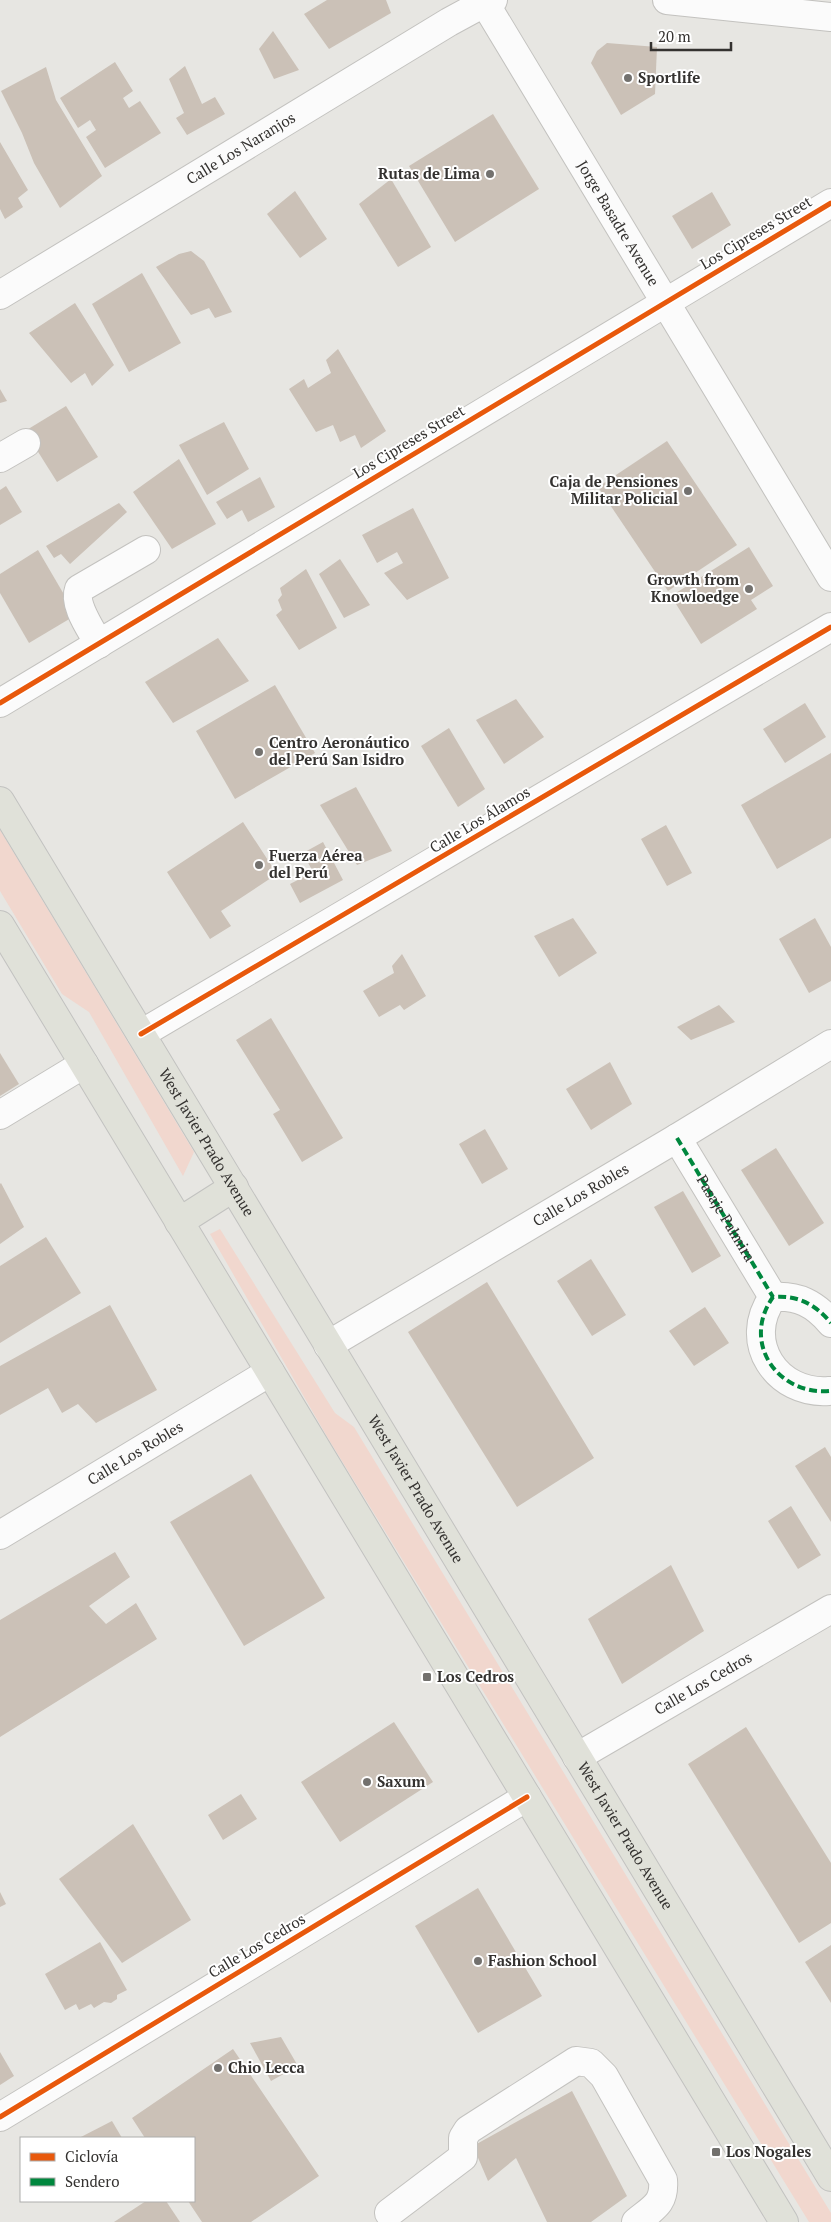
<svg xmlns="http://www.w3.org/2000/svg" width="831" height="2222" viewBox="0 0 831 2222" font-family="'PT Serif',serif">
<rect width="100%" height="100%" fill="#e7e6e2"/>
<!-- green -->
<g fill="#f1d7ce">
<path d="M 0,830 L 194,1152 L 183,1176 L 89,1012 L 62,994 L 0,891 Z"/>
<path d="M 220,1229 L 335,1413 L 354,1427 L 831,2213 L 831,2222 L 809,2222 L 329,1440 L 210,1234 Z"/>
</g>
<!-- building -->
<g fill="#cbc1b7">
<path d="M 327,0 L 386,0 L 391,13 L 329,49 L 304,14 Z"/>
<path d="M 273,31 L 299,70 L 274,79 L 259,49 Z"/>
<path d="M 607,43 L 657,47 L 655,94 L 621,115 L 591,63 L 597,51 Z"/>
<path d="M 115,62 L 133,91 L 123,98 L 129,108 L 140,101 L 161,133 L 105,168 L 86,137 L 96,130 L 90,120 L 78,128 L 60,98 Z"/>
<path d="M 185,66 L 202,104 L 215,97 L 225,114 L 187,135 L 176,118 L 184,113 L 169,79 Z"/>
<path d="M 46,67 L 56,100 L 102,176 L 60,208 L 34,163 L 22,133 L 1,91 Z"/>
<path d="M 493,114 L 539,189 L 455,242 L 409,166 Z"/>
<path d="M 0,142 L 28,190 L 18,198 L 23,207 L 5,219 L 0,209 Z"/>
<path d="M 391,179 L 431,247 L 398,267 L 359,204 Z"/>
<path d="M 295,191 L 327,239 L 300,258 L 267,214 Z"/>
<path d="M 712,192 L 731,225 L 692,249 L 672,216 Z"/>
<path d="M 191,251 L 204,261 L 232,312 L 215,318 L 209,308 L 191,315 L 156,267 L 179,254 Z"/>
<path d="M 142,273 L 181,343 L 129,372 L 92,304 Z"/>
<path d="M 75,303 L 114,365 L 92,386 L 85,373 L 71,383 L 29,333 Z"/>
<path d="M 338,349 L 386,431 L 361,448 L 355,435 L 340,442 L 333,425 L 316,432 L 289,389 L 304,379 L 308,388 L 331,373 L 326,360 Z"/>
<path d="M 0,389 L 7,401 L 0,403 Z"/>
<path d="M 66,406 L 98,457 L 57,482 L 25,431 Z"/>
<path d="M 224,422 L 249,469 L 207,495 L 179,445 Z"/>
<path d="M 667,441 L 737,545 L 668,591 L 598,487 Z"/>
<path d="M 179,459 L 216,524 L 172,549 L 133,492 Z"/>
<path d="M 260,477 L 275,507 L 248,522 L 242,510 L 227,519 L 216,502 Z"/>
<path d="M 6,486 L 22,512 L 0,525 L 0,490 Z"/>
<path d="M 119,503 L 127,512 L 70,564 L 61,554 L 54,558 L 46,546 Z"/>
<path d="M 413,508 L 449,578 L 407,600 L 384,573 L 403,563 L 397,552 L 377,563 L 362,535 Z"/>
<path d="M 749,547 L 773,586 L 751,600 L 757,609 L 701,644 L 671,596 Z"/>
<path d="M 38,550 L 76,615 L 29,643 L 0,593 L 0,574 Z"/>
<path d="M 340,559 L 370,605 L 344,618 L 319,574 Z"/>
<path d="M 306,569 L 337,628 L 299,650 L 276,615 L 282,610 L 278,600 L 282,595 L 280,588 Z"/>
<path d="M 218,638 L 249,681 L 173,723 L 145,682 Z"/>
<path d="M 275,685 L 315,753 L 235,799 L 196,731 Z"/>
<path d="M 516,699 L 544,737 L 504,764 L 476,720 Z"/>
<path d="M 805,703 L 826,737 L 785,763 L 763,729 Z"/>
<path d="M 449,728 L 485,789 L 458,807 L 421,746 Z"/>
<path d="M 831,753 L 831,838 L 777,869 L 741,805 Z"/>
<path d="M 356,787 L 392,851 L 357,865 L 320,805 Z"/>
<path d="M 243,822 L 277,874 L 221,911 L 231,926 L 210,939 L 167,872 Z"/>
<path d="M 666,825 L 692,873 L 667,886 L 641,839 Z"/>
<path d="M 323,842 L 343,880 L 300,903 L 290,884 L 313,872 L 303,853 Z"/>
<path d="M 573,918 L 597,953 L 559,977 L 534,936 Z"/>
<path d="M 815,918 L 831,947 L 831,981 L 809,993 L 779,939 Z"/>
<path d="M 402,954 L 426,996 L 404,1010 L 400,1005 L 379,1017 L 363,991 L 394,973 L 392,966 Z"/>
<path d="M 719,1005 L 735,1022 L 691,1040 L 677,1027 Z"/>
<path d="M 271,1018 L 343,1138 L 302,1162 L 273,1114 L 280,1110 L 236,1040 Z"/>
<path d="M 0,1053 L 19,1084 L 0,1096 Z"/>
<path d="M 610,1062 L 632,1104 L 591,1130 L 566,1089 Z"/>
<path d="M 485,1129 L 508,1169 L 482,1184 L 459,1144 Z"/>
<path d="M 776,1148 L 824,1223 L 789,1246 L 741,1170 Z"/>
<path d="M 1,1183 L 24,1227 L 0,1244 L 0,1184 Z"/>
<path d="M 683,1191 L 721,1256 L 692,1273 L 654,1207 Z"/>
<path d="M 46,1237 L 81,1293 L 0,1343 L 0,1266 Z"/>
<path d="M 591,1259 L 626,1315 L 592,1336 L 557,1281 Z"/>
<path d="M 487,1282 L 594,1458 L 517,1507 L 408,1332 Z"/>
<path d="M 110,1305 L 157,1390 L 96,1423 L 78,1404 L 62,1413 L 48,1388 L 0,1415 L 0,1366 Z"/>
<path d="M 705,1307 L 729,1343 L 694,1366 L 669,1331 Z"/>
<path d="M 825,1447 L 831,1457 L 831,1522 L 795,1466 Z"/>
<path d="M 251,1474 L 325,1598 L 244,1646 L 170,1522 Z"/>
<path d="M 791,1506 L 821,1555 L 798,1569 L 768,1521 Z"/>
<path d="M 115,1552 L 130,1577 L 89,1606 L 106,1624 L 136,1603 L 157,1639 L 0,1737 L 0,1620 Z"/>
<path d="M 671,1565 L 704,1631 L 622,1684 L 588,1619 Z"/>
<path d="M 394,1722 L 433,1782 L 340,1842 L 301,1782 Z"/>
<path d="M 746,1727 L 831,1863 L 831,1923 L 799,1943 L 688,1764 Z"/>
<path d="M 241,1794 L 257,1819 L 223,1840 L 208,1815 Z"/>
<path d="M 133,1824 L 191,1920 L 122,1963 L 59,1879 Z"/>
<path d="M 478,1888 L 542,1996 L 478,2033 L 415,1926 Z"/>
<path d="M 0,1892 L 6,1904 L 0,1907 Z"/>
<path d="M 100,1942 L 127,1990 L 117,1995 L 117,1999 L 111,2003 L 104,2002 L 94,2008 L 91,2004 L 79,2010 L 76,2004 L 65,2010 L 45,1974 Z"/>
<path d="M 831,1945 L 831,2003 L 805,1962 Z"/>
<path d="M 281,2037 L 298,2066 L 271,2081 L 250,2043 Z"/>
<path d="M 233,2049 L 319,2176 L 251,2222 L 202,2222 L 188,2201 L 194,2201 L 194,2138 L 145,2138 L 132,2118 Z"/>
<path d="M 0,2052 L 14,2076 L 0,2085 Z"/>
<path d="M 572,2091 L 627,2196 L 591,2222 L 547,2222 L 516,2158 L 488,2181 L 473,2146 Z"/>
<path d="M 112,2121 L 122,2138 L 79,2138 Z"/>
<path d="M 146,2201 L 166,2201 L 180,2222 L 114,2222 Z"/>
</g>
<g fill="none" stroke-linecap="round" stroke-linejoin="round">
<!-- minor casing -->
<g stroke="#c3c2bf" stroke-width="30">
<g id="minor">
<path id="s1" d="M 483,0 L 831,577"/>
<path d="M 667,0 L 831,17"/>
<path id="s2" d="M 0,295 L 449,22 L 484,3 L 493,0"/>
<path d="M 0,458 L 26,443"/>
<path d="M 99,644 C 91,629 73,605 79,589 L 146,550"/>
<path d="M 0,703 L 831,203"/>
<path d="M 141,1034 L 831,627"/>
<path d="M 0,1115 L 84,1064"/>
<path id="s3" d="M 677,1138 L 773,1297"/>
<path id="s4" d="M 328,1345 L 677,1138 L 831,1044"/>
<path d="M 829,1391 C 777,1395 741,1342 773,1297 C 798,1295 815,1304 831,1323"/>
<path id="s5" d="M 0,1535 L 270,1372"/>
<path id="s6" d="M 577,1757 L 831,1609"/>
<path d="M 0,2117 L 527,1797"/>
<path d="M 389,2213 L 463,2157 L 463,2138 L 468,2130 L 576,2061 L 591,2063 L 604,2076 L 663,2180 C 665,2204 653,2208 636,2222"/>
</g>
</g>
<!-- major casing -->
<g stroke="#c2c2c0" stroke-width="30">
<g id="major">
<path id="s7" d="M 0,801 L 831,2177"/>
<path d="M 0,925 L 784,2222"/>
<path d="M 179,1222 L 234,1187"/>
</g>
</g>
<!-- minor -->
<use href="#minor" stroke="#fbfbfb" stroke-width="28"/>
<!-- major -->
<use href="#major" stroke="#e0e1d9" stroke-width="28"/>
<!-- quiet -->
<g stroke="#00873e" stroke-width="4" stroke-dasharray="8 4" stroke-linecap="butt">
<path d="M 677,1138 L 773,1297"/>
<path d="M 829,1391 C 777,1395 741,1342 773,1297 C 798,1295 815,1304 831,1323"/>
</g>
<!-- cycleway casing -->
<g stroke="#fff" stroke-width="8">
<g id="cycleway">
<path d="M 0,703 L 831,203"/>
<path d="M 141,1034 L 831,627"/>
<path d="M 0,2117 L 527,1797"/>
</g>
</g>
<!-- cycleway -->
<use href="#cycleway" stroke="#e8590c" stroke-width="5"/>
</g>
<!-- markers -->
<g fill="#73716e" stroke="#fff" stroke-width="2">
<circle cx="628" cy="78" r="5"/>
<circle cx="490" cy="174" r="5"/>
<circle cx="688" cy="491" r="5"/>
<circle cx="749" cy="589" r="5"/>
<circle cx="259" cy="752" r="5"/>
<circle cx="259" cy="865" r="5"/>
<rect x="422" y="1672" width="10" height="10" rx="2.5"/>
<circle cx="367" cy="1782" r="5"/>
<circle cx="478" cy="1961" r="5"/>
<circle cx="218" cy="2068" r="5"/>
<rect x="711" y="2147" width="10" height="10" rx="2.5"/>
</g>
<g text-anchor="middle" stroke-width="4" stroke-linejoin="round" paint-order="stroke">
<!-- poi labels -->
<g font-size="15" font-weight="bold" fill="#343230" stroke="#fff" text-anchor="start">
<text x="638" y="83">Sportlife</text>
<text x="480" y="179" text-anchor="end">Rutas de Lima</text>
<text x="678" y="487" text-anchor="end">Caja de Pensiones<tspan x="678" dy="17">Militar Policial</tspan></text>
<text x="739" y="585" text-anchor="end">Growth from<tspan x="739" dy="17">Knowloedge</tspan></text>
<text x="269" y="748">Centro Aeronáutico<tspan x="269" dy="17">del Perú San Isidro</tspan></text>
<text x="269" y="861">Fuerza Aérea<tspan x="269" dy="17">del Perú</tspan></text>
<text x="437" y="1682">Los Cedros</text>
<text x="377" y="1787">Saxum</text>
<text x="488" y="1966">Fashion School</text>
<text x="228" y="2073">Chio Lecca</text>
<text x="726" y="2157">Los Nogales</text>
</g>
<!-- street labels -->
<g font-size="15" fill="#343230" stroke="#fff">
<text dy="5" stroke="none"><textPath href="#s2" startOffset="282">Calle Los Naranjos</textPath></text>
<text dy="5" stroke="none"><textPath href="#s1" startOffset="261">Jorge Basadre Avenue</textPath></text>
<text transform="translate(756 233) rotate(-31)" y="5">Los Cipreses Street</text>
<text transform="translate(409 442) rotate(-31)" y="5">Los Cipreses Street</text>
<text transform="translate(480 820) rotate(-31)" y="5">Calle Los Álamos</text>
<text dy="5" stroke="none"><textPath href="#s7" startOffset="399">West Javier Prado Avenue</textPath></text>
<text dy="5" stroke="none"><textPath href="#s4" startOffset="294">Calle Los Robles</textPath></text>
<text dy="5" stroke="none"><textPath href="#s3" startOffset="94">Pasaje Palmira</textPath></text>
<text dy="5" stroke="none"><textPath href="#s5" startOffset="158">Calle Los Robles</textPath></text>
<text dy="5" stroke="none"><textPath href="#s7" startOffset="804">West Javier Prado Avenue</textPath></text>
<text dy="5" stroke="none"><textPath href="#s6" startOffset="146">Calle Los Cedros</textPath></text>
<text dy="5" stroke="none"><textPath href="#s7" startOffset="1209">West Javier Prado Avenue</textPath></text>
<text transform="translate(257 1946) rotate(-31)" y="5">Calle Los Cedros</text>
</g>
</g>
<!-- legend -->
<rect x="20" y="2137" width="175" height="65" fill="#ffffff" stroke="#aeadac"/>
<rect x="30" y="2153" width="25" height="8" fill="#e8590c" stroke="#aeadac"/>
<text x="65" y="2162" font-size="15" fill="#343230">Ciclovía</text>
<rect x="30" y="2178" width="25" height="8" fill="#00873e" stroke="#aeadac"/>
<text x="65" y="2187" font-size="15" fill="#343230">Sendero</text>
<!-- scale -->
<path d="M651 42v8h80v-8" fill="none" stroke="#343230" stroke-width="2.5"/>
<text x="658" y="42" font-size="15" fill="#343230" stroke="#ffffff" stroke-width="4" paint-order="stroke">20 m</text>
</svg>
